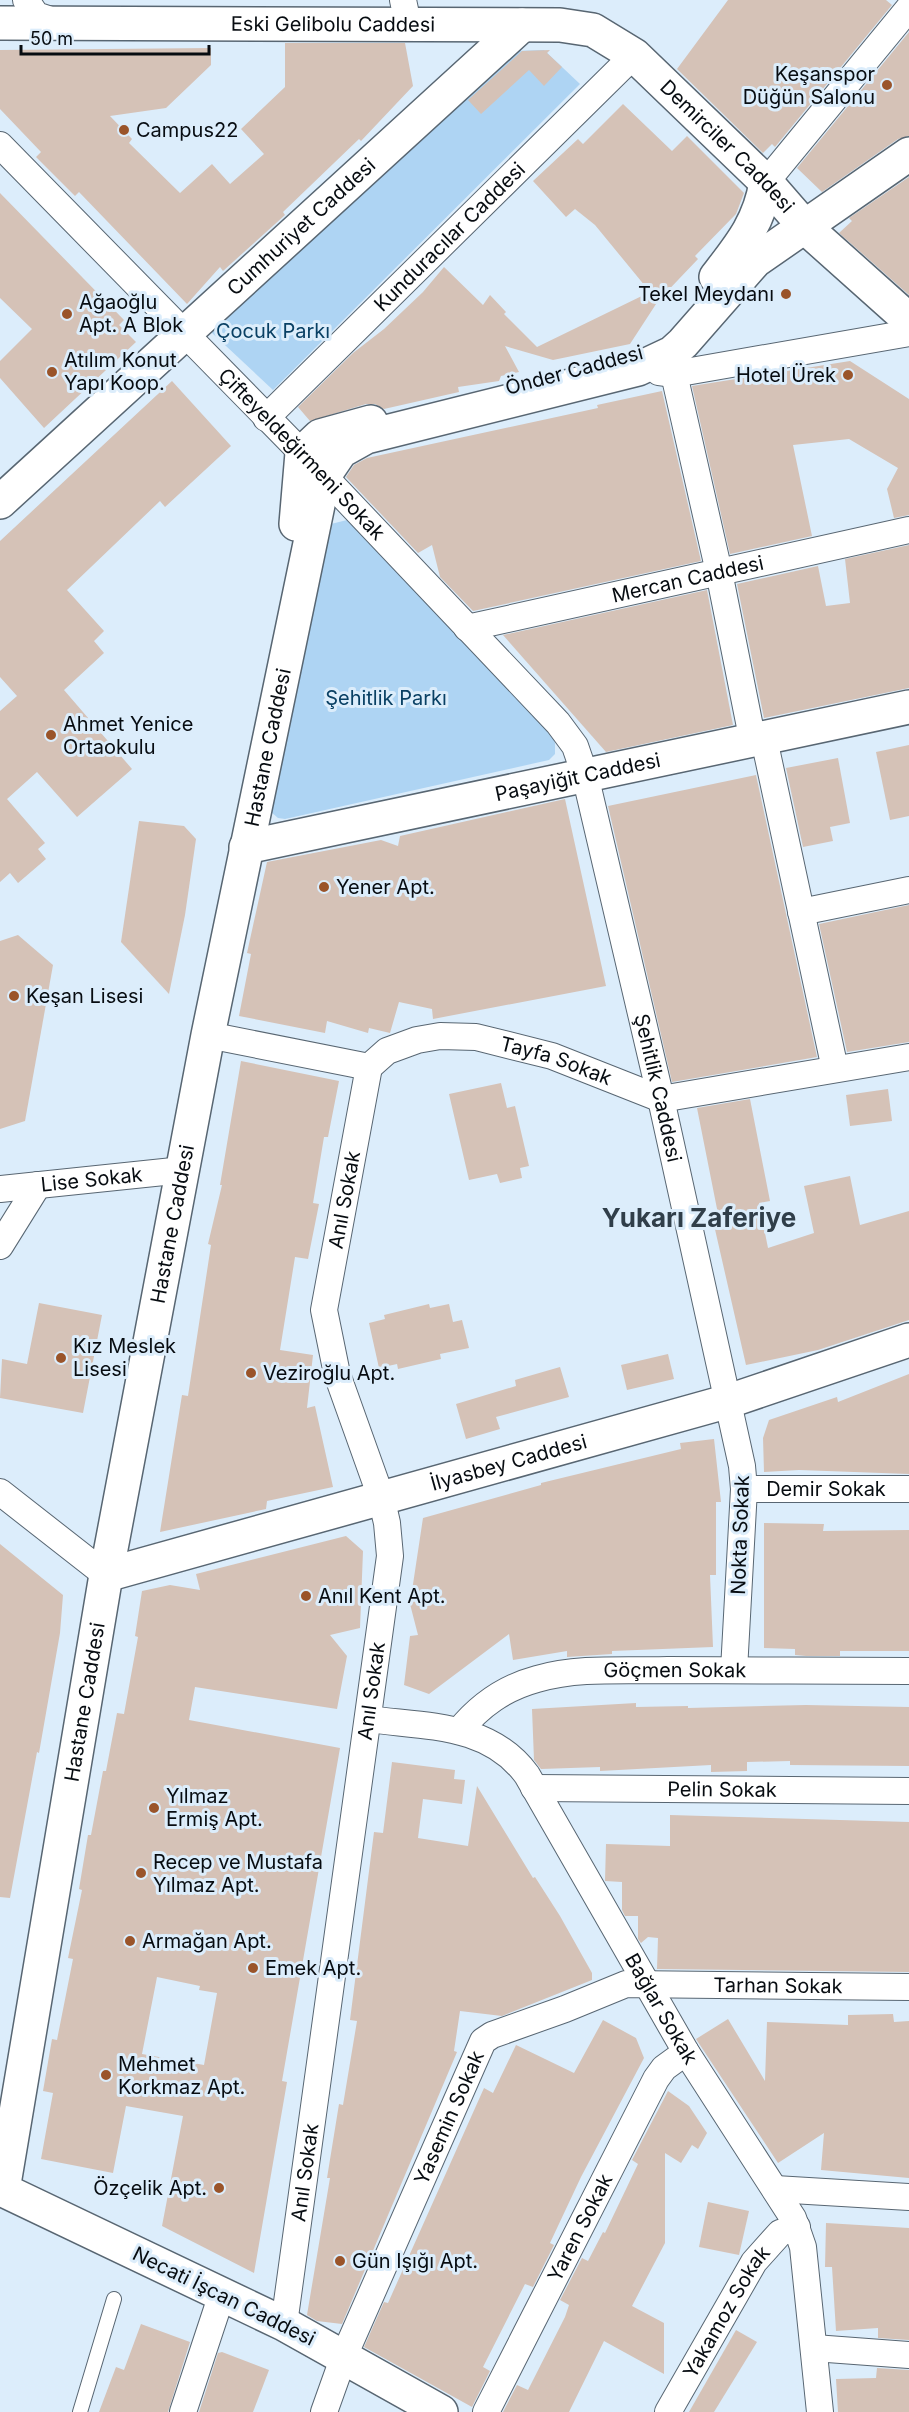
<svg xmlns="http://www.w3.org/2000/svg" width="909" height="2412" viewBox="0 0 909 2412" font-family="Inter,sans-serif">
<rect width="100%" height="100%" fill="#dcedfb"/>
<!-- green -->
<g fill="#aed4f3">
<path d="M 544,50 L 580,84 L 273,390 L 211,332 L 516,51 Z"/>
<path d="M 347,520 L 354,523 L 551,734 L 555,743 L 555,754 L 549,760 L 285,819 L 278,818 L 271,812 L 328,530 L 331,524 Z"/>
</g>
<!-- building -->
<g fill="#d5c2b7" fill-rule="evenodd">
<path d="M 728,0 L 886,0 L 892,5 L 775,147 L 772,144 L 763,153 L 677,69 Z"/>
<path d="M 909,32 L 909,136 L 898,139 L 822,192 L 797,168 Z"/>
<path d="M 285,43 L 405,43 L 413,86 L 361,141 L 359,139 L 283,212 L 285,215 L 223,271 L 220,267 L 187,304 L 79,192 L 75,196 L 36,157 L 41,152 L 0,109 L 0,50 L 211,48 L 211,65 L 166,108 L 110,116 L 132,139 L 129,143 L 180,193 L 212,164 L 230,184 L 264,154 L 241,129 L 285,87 Z"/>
<path d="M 550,50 L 547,53 L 562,67 L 544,86 L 529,70 L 481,114 L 468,100 L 522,51 Z"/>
<path d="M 623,104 L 672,151 L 687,136 L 744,193 L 736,214 L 695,256 L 698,259 L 658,301 L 630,344 L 553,360 L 505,346 L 519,372 L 501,376 L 499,381 L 458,387 L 459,392 L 384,409 L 375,404 L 366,404 L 310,421 L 298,407 L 353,353 L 384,329 L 423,292 L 444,267 L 483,305 L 490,295 L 506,312 L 504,314 L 537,347 L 650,292 L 595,225 L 575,209 L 566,217 L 533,181 L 578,139 L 583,144 Z"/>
<path d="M 909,177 L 909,295 L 839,233 L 852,221 L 849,218 Z"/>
<path d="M 0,193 L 124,320 L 119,325 L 136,342 L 44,428 L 0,378 L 0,361 L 32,329 L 0,298 Z"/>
<path d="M 850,361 L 909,399 L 909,515 L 894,518 L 887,489 L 898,468 L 849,439 L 793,445 L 812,536 L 730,554 L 692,386 Z"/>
<path d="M 172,381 L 231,446 L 165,507 L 160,501 L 67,590 L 104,631 L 94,641 L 104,653 L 64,690 L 132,769 L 77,817 L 37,772 L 7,799 L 45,843 L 38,849 L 46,859 L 18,883 L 10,873 L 0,882 L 0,711 L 17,696 L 0,677 L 0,541 Z"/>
<path d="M 662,391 L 701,561 L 473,611 L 440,577 L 432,545 L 418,553 L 346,477 L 354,465 L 367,458 L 598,408 L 597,405 Z"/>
<path d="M 909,545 L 909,688 L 764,718 L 737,584 L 818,566 L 826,606 L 850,603 L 845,559 Z"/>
<path d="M 707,590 L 733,725 L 606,752 L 503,635 Z"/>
<path d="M 909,745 L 909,816 L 890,820 L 876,752 Z"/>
<path d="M 838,758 L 850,823 L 830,827 L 833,841 L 803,847 L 786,768 Z"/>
<path d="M 756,775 L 817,1057 L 672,1082 L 608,806 Z"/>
<path d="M 565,799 L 606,986 L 433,1019 L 432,1009 L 399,1002 L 390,1033 L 369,1028 L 368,1033 L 327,1021 L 325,1033 L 239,1016 L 251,954 L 247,953 L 267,862 L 381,840 L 398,846 L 400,836 Z"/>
<path d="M 139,821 L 184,826 L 196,839 L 185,915 L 169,994 L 121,942 Z"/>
<path d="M 909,905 L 909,1042 L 847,1052 L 819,924 Z"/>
<path d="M 18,935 L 53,965 L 25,1121 L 0,1129 L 0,941 Z"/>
<path d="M 241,1061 L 339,1081 L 328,1137 L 324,1137 L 313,1203 L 319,1204 L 308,1259 L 295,1257 L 280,1350 L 313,1355 L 307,1408 L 315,1406 L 333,1487 L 267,1501 L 266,1509 L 160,1532 L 182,1395 L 188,1396 L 211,1245 L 208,1244 L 222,1185 L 220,1185 Z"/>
<path d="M 501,1083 L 507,1108 L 515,1106 L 529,1166 L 520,1168 L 522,1178 L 500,1183 L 497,1174 L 469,1180 L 449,1094 Z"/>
<path d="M 888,1089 L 892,1121 L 850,1126 L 846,1095 Z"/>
<path d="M 750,1099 L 770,1201 L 759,1203 L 768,1248 L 814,1233 L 804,1186 L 850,1176 L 860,1225 L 909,1211 L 909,1320 L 818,1350 L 746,1365 L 714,1225 L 720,1224 L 697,1108 Z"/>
<path d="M 39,1303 L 102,1315 L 83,1413 L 0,1398 L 2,1359 L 27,1364 Z"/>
<path d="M 429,1304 L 430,1308 L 449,1304 L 453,1322 L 462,1320 L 469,1348 L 440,1354 L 441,1359 L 398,1369 L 397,1364 L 379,1368 L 369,1323 L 385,1319 L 384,1315 Z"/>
<path d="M 668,1354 L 674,1379 L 627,1390 L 621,1365 Z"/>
<path d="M 560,1367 L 569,1397 L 496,1417 L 500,1429 L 466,1439 L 456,1404 L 516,1386 L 515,1380 Z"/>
<path d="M 909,1374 L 909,1474 L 799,1470 L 764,1472 L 763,1438 L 769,1420 L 837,1397 L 838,1402 Z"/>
<path d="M 714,1439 L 721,1502 L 716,1502 L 716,1575 L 710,1575 L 713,1647 L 612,1651 L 612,1654 L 567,1657 L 567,1651 L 513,1660 L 509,1634 L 429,1694 L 404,1685 L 410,1636 L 418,1635 L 410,1604 L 423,1518 L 541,1485 L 541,1483 L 681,1449 L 680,1443 Z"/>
<path d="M 764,1523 L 824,1524 L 823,1531 L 909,1530 L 909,1651 L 840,1651 L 840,1656 L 806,1656 L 795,1655 L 795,1649 L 764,1648 Z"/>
<path d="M 346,1536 L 363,1551 L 360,1628 L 330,1635 L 347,1656 L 337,1709 L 195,1687 L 189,1720 L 340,1748 L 282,2081 L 287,2082 L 254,2273 L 162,2226 L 183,2116 L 126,2106 L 113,2173 L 41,2159 L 53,2093 L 43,2091 L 52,2039 L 57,2040 L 73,1959 L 68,1958 L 82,1890 L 79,1889 L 88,1835 L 91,1835 L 103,1771 L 106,1771 L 117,1713 L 124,1714 L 138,1637 L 135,1636 L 142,1591 L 170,1585 L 200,1590 L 196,1574 ZM 157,1977 L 200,1986 L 199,1990 L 217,1993 L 204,2065 L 142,2054 Z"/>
<path d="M 0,1544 L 63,1595 L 60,1633 L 39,1753 L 37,1752 L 10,1898 L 0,1897 Z"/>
<path d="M 636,1703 L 636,1707 L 688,1706 L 688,1708 L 806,1705 L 909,1707 L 909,1766 L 790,1765 L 790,1761 L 747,1762 L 747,1771 L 711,1772 L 711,1765 L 600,1771 L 600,1767 L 541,1769 L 534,1760 L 532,1709 Z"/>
<path d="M 392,1762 L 455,1770 L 454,1779 L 465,1780 L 462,1804 L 423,1799 L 418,1838 L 468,1846 L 477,1786 L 533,1878 L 535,1877 L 560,1916 L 592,1973 L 592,1980 L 502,2016 L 460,2011 L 454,2051 L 457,2052 L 342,2324 L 317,2321 L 307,2315 L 330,2178 L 327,2178 L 339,2104 L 343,2105 L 357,2021 L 350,2020 L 374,1832 L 383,1833 Z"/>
<path d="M 670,1815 L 909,1822 L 909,1972 L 657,1969 L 658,1938 L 648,1937 L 641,1943 L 638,1939 L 638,1916 L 625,1916 L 622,1910 L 622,1882 L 605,1881 L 606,1844 L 670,1846 Z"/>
<path d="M 893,2014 L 894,2022 L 909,2021 L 909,2178 L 821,2170 L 824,2133 L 778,2163 L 696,2039 L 728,2019 L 765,2081 L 767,2022 L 848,2025 L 848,2015 Z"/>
<path d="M 603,2020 L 636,2038 L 644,2058 L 581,2177 L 550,2243 L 554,2245 L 533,2287 L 525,2284 L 483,2367 L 490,2371 L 472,2407 L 364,2347 L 384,2302 L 388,2303 L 484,2088 L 493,2093 L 516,2045 L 574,2073 Z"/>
<path d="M 668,2091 L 689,2106 L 707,2133 L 698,2149 L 692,2145 L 681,2163 L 665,2153 L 665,2243 L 632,2306 L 664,2323 L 664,2374 L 604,2341 L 569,2412 L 503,2412 L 517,2385 L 528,2390 L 565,2317 L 569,2305 L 560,2300 L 582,2258 L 588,2261 L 603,2232 L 605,2233 L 638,2164 L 632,2160 Z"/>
<path d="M 708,2202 L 749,2211 L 739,2255 L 699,2247 Z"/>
<path d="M 826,2223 L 909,2228 L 909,2340 L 878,2338 L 878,2328 L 836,2331 L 832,2267 L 825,2267 Z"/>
<path d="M 141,2324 L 190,2342 L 168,2412 L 99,2412 L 116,2367 L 124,2370 Z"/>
<path d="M 736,2330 L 757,2342 L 714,2412 L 689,2412 Z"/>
<path d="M 222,2352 L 269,2370 L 253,2412 L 199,2412 L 218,2353 Z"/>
<path d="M 877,2368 L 909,2370 L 909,2412 L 838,2412 L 836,2379 L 876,2378 Z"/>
</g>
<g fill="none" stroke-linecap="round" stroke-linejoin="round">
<!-- lane casing -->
<g stroke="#586672" stroke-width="16">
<path id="lane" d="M 80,2412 L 114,2299"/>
</g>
<!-- street casing -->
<g stroke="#586672" stroke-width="28">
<g id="street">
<path d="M 26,0 L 36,15 L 57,22"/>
<path d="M 403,0 L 408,24"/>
<path id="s1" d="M 0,145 L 302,453 L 558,723 L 575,746 L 585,775 L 661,1099 L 742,1466 L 744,1489 L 734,1670"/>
<path d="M 766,182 L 909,8"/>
<path d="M 659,372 L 674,374 L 909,333"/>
<path d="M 674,374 L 719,572 L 753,742"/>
<path id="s2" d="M 266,418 L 634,55"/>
<path id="s3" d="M 467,628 L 909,530"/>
<path d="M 764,739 L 835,1069"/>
<path d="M 801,912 L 909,890"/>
<path id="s4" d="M 208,1035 L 369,1067 L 387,1051 L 417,1040 L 440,1036 L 476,1037 L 552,1056 L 661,1099 L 909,1057"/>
<path id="s5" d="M 0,1189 L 183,1170"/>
<path d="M 0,1246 L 38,1185"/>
<path id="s6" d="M 744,1489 L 909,1489"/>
<path d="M 0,1492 L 106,1575"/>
<path id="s7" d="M 368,1719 C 426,1727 489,1723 527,1775 L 686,2052 L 793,2218 L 803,2247 L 820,2412"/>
<path id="s8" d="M 459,1731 C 480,1705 504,1688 537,1679 C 579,1667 624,1671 668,1670 C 748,1670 829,1671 909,1671"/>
<path id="s9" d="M 534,1788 L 909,1791"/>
<path d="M 775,2189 L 909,2197"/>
<path id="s10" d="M 284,2324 L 390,1556 L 387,1523 L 381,1497 L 337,1374 L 324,1310 L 369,1067"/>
<path d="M 814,2348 L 909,2355"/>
<path d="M 183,2412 L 222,2294"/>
<path id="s11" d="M 324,2412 L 344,2356 L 483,2041 L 492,2035 L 565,2009 L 626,1984 L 909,1987"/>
<path id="s12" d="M 486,2412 L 656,2079 L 664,2068 L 686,2052"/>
<path id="s13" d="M 668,2412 L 754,2262 L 780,2233 L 797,2227"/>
</g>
</g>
<!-- secondary casing -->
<g stroke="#586672" stroke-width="36">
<g id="secondary">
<path id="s14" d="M 0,23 L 560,25 L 593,30 L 634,55 L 766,182 L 806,228 L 909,320"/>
<path d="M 716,277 C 740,246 760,222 766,182"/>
<path id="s15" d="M 0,502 L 522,25"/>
<path d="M 296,524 L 302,453 L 320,436 L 371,422"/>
<path id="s16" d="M 246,847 L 909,707"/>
<path id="s17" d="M 106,1575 L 729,1401 L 909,1340"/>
<path id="s18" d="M 441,2412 L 284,2324 L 3,2190 L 106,1575 L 208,1035 L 324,476 L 341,451 L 366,437 L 638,369 L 672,353 L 683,343 L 755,261 L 909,154"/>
</g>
</g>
<!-- lane -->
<use href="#lane" stroke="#fff" stroke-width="14"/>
<!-- street -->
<use href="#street" stroke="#fff" stroke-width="26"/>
<!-- secondary -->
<use href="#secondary" stroke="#fff" stroke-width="33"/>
</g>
<!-- markers -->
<g fill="#9a542a" stroke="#dcedfb" stroke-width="2">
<circle cx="887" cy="85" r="6"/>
<circle cx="124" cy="130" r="6"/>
<circle cx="786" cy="294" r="6"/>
<circle cx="67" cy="314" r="6"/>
<circle cx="52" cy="372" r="6"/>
<circle cx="848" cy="375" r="6"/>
<circle cx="51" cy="735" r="6"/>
<circle cx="324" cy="887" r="6"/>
<circle cx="14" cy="996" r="6"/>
<circle cx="61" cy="1358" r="6"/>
<circle cx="251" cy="1373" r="6"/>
<circle cx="306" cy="1596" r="6"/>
<circle cx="154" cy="1808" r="6"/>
<circle cx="141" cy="1873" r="6"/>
<circle cx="130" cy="1941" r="6"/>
<circle cx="253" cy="1968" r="6"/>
<circle cx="106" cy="2075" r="6"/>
<circle cx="219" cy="2188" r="6"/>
<circle cx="340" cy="2261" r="6"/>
</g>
<g text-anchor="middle" stroke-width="6" stroke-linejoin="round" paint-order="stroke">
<!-- street labels -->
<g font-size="20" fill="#070c11" stroke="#dcedfb">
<text dy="7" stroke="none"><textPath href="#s14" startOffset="333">Eski Gelibolu Caddesi</textPath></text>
<text dy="7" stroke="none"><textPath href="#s14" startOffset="772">Demirciler Caddesi</textPath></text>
<text dy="7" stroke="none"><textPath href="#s15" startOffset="408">Cumhuriyet Caddesi</textPath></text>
<text dy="7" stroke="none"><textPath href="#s2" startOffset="258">Kunduracılar Caddesi</textPath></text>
<text transform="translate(574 370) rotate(-15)" y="7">Önder Caddesi</text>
<text dy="7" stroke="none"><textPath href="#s1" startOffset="432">Çifteyeldeğirmeni Sokak</textPath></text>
<text dy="7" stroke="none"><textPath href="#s3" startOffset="226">Mercan Caddesi</textPath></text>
<text dy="7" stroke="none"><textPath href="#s18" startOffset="1958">Hastane Caddesi</textPath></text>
<text dy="7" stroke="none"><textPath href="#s16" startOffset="339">Paşayiğit Caddesi</textPath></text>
<text dy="7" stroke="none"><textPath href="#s4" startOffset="363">Tayfa Sokak</textPath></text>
<text dy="7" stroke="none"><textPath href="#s1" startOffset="1184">Şehitlik Caddesi</textPath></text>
<text dy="7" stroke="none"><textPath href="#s5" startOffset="92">Lise Sokak</textPath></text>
<text dy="7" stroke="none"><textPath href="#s10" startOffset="1143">Anıl Sokak</textPath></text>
<text dy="7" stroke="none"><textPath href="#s18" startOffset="1472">Hastane Caddesi</textPath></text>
<text dy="7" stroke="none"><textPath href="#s17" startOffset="418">İlyasbey Caddesi</textPath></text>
<text dy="7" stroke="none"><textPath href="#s6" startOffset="82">Demir Sokak</textPath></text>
<text transform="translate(740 1535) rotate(-88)" y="7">Nokta Sokak</text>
<text dy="7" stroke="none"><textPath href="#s8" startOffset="234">Göçmen Sokak</textPath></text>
<text dy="7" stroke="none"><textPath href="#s10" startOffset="639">Anıl Sokak</textPath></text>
<text dy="7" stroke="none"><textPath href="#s18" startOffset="986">Hastane Caddesi</textPath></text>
<text dy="7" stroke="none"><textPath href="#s9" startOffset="188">Pelin Sokak</textPath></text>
<text dy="7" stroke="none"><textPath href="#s11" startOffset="710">Tarhan Sokak</textPath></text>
<text dy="7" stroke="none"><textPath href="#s7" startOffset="444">Bağlar Sokak</textPath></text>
<text dy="7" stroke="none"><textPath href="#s11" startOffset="320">Yasemin Sokak</textPath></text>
<text dy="7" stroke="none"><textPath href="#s10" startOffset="153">Anıl Sokak</textPath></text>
<text dy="7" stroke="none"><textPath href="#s12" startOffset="207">Yaren Sokak</textPath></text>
<text transform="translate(224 2296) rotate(26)" y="7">Necati İşcan Caddesi</text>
<text dy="7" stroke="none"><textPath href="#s13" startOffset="116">Yakamoz Sokak</textPath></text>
</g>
<!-- poi labels -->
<g font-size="20" fill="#070c11" stroke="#dcedfb" text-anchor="start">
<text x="875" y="81" text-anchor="end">Keşanspor<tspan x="875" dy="23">Düğün Salonu</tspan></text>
<text x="136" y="137">Campus22</text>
<text x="774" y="301" text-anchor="end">Tekel Meydanı</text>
<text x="79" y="309">Ağaoğlu<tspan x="79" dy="23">Apt. A Blok</tspan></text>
<text x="64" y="367">Atılım Konut<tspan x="64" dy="23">Yapı Koop.</tspan></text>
<text x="836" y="382" text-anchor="end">Hotel Ürek</text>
<text x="63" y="731">Ahmet Yenice<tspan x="63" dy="23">Ortaokulu</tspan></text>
<text x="336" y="894">Yener Apt.</text>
<text x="26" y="1003">Keşan Lisesi</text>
<text x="73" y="1353">Kız Meslek<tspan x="73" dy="23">Lisesi</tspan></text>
<text x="263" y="1380">Veziroğlu Apt.</text>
<text x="318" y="1603">Anıl Kent Apt.</text>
<text x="166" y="1803">Yılmaz<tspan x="166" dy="23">Ermiş Apt.</tspan></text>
<text x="153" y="1869">Recep ve Mustafa<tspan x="153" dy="23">Yılmaz Apt.</tspan></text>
<text x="142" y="1948">Armağan Apt.</text>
<text x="265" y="1975">Emek Apt.</text>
<text x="118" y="2071">Mehmet<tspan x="118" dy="23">Korkmaz Apt.</tspan></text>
<text x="207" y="2195" text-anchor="end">Özçelik Apt.</text>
<text x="352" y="2268">Gün Işığı Apt.</text>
</g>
<!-- park labels -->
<g font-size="20" fill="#094064" stroke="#dcedfb">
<text x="273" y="338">Çocuk Parkı</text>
<text x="386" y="705">Şehitlik Parkı</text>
</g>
<!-- district labels -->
<g font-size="26" font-weight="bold" fill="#303e49" stroke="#dcedfb">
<text x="699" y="1227">Yukarı Zaferiye</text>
</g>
</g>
<!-- scale -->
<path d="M21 45v9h188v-9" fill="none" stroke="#070c11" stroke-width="3"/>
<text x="30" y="45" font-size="18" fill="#070c11" stroke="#dcedfb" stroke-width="4.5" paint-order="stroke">50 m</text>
</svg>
